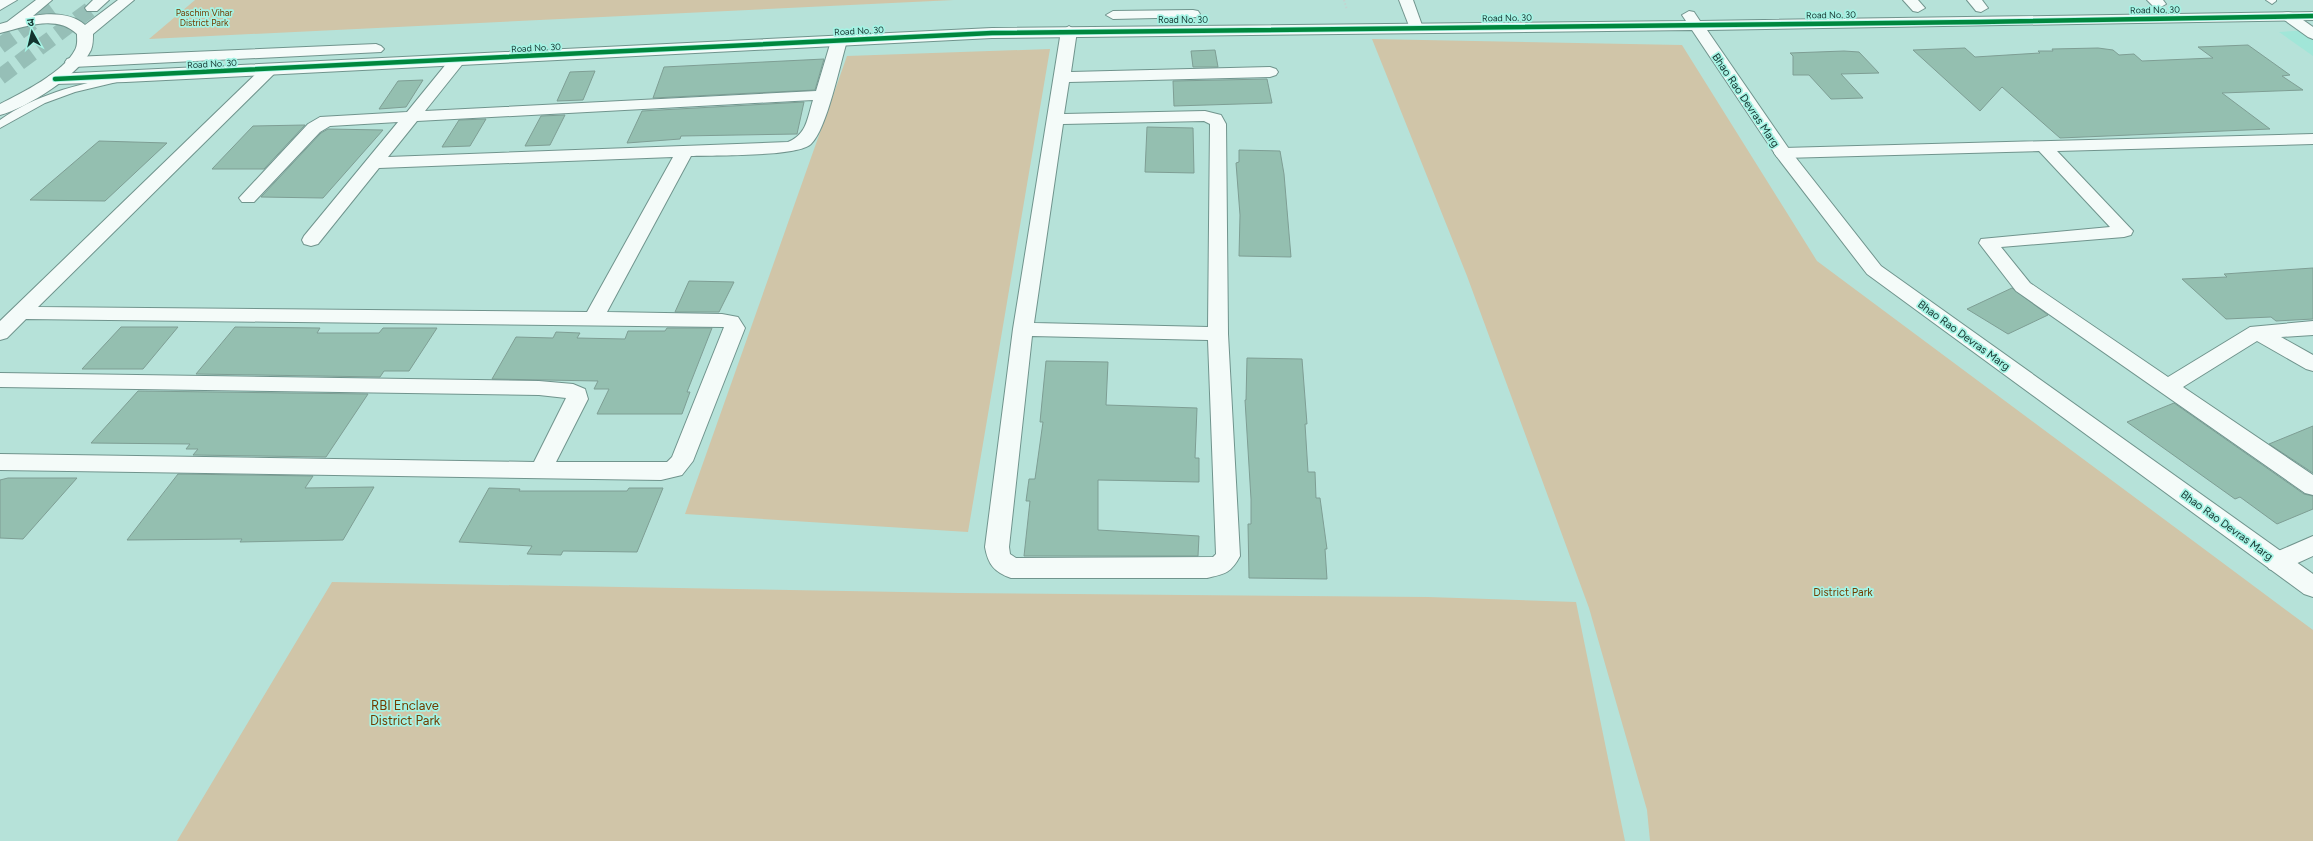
<svg xmlns="http://www.w3.org/2000/svg" width="2313" height="841" viewBox="0 0 2313 841" font-family="Figtree,'Noto Sans Devanagari',sans-serif">
<rect width="100%" height="100%" fill="#b6e2d9"/>
<!-- built -->
<path fill="#a1e6d8" d="M 2313,30 L 2313,56 L 2279,32 Z"/>
<!-- green -->
<g fill="#d0c5a8">
<path d="M 195,0 L 954,0 L 149,39 Z"/>
<path d="M 1372,39 L 1682,45 L 1817,261 L 2313,630 L 2313,841 L 1650,841 L 1647,810 L 1589,608 L 1467,276 Z"/>
<path d="M 1050,49 L 968,532 L 685,514 L 847,56 Z"/>
<path d="M 332,582 L 958,593 L 1428,597 L 1576,602 L 1625,841 L 177,841 Z"/>
</g>
<!-- building -->
<g fill="#94bfb0" stroke="#7e9e94">
<path d="M 2248,45 L 2290,75 L 2282,76 L 2303,90 L 2222,93 L 2270,129 L 2060,138 L 2002,87 L 1980,111 L 1913,50 L 1965,48 L 1975,57 L 2040,53 L 2038,51 L 2053,51 L 2052,49 L 2098,48 L 2113,50 L 2119,55 L 2134,54 L 2142,61 L 2213,58 L 2198,47 Z"/>
<path d="M 1215,50 L 1218,67 L 1193,67 L 1191,51 Z"/>
<path d="M 1844,51 L 1859,52 L 1879,73 L 1841,74 L 1863,98 L 1831,99 L 1809,75 L 1793,75 L 1793,56 L 1790,53 Z"/>
<path d="M 824,59 L 815,90 L 653,98 L 664,67 Z"/>
<path d="M 595,71 L 583,100 L 557,101 L 570,72 Z"/>
<path d="M 1267,79 L 1272,103 L 1174,106 L 1173,81 Z"/>
<path d="M 423,80 L 406,107 L 379,109 L 398,81 Z"/>
<path d="M 804,102 L 797,134 L 681,136 L 680,139 L 627,143 L 642,111 Z"/>
<path d="M 565,115 L 550,145 L 525,146 L 541,116 Z"/>
<path d="M 486,119 L 470,146 L 442,147 L 459,120 Z"/>
<path d="M 305,125 L 264,169 L 212,169 L 253,126 Z"/>
<path d="M 1147,127 L 1193,128 L 1194,173 L 1145,172 Z"/>
<path d="M 328,129 L 383,130 L 323,198 L 261,197 L 321,133 Z"/>
<path d="M 99,141 L 167,143 L 105,201 L 30,200 Z"/>
<path d="M 1239,150 L 1280,151 L 1284,174 L 1291,257 L 1239,256 L 1240,215 L 1236,163 L 1239,162 Z"/>
<path d="M 2313,268 L 2313,319 L 2276,321 L 2271,317 L 2226,319 L 2182,279 L 2227,277 L 2224,274 Z"/>
<path d="M 689,281 L 734,282 L 719,312 L 675,312 Z"/>
<path d="M 2012,288 L 2048,315 L 2008,334 L 1967,309 Z"/>
<path d="M 121,327 L 178,327 L 143,369 L 82,369 Z"/>
<path d="M 235,327 L 320,328 L 317,333 L 379,333 L 383,328 L 437,328 L 409,371 L 384,371 L 380,377 L 196,374 Z"/>
<path d="M 667,328 L 712,328 L 687,392 L 690,392 L 682,414 L 597,414 L 609,389 L 594,389 L 598,381 L 492,379 L 516,337 L 553,338 L 556,332 L 580,333 L 577,338 L 625,339 L 628,331 L 665,331 Z"/>
<path d="M 1247,358 L 1302,359 L 1307,424 L 1305,424 L 1308,472 L 1315,472 L 1316,498 L 1320,498 L 1327,549 L 1325,549 L 1327,579 L 1249,578 L 1248,524 L 1251,524 L 1251,499 L 1245,400 L 1246,400 Z"/>
<path d="M 1046,361 L 1108,362 L 1106,405 L 1197,408 L 1195,458 L 1199,458 L 1199,482 L 1098,480 L 1098,530 L 1199,536 L 1198,556 L 1024,556 L 1030,501 L 1026,501 L 1029,479 L 1035,479 L 1043,422 L 1040,422 Z"/>
<path d="M 138,391 L 368,394 L 326,457 L 193,455 L 198,449 L 186,449 L 190,444 L 91,443 Z"/>
<path d="M 2174,403 L 2304,494 L 2313,496 L 2313,509 L 2277,524 L 2240,497 L 2235,499 L 2127,422 Z"/>
<path d="M 2313,426 L 2313,473 L 2269,444 Z"/>
<path d="M 178,474 L 313,476 L 305,488 L 374,487 L 343,540 L 240,542 L 242,539 L 127,540 Z"/>
<path d="M 8,478 L 77,478 L 23,539 L 0,538 L 0,480 Z"/>
<path d="M 489,488 L 520,489 L 519,491 L 627,491 L 629,488 L 663,488 L 637,552 L 563,551 L 561,555 L 527,554 L 532,546 L 459,542 Z"/>
</g>
<g fill="none" stroke-linecap="round" stroke-linejoin="round">
<!-- primary-tunnel -->
<g stroke="#96bfb7" stroke-width="16" stroke-dasharray="16 8" stroke-linecap="butt">
<path d="M 0,46 L 53,7"/>
<path d="M 0,77 L 92,8"/>
</g>
<!-- lane casing -->
<g stroke="#70948d" stroke-width="2">
<g id="lane">
<path d="M 2266,0 L 2276,0 L 2276,1 L 2272,4 Z"/>
<path d="M 118,76 L 123,79 L 121,81 L 75,92 L 45,103 L 0,128 L 0,120 C 35,95 76,85 118,76 Z"/>
</g>
</g>
<!-- street casing -->
<g stroke="#70948d" stroke-width="2">
<g id="street">
<path d="M 0,0 L 17,0 L 0,10 Z"/>
<path d="M 1399,0 L 1413,0 L 1423,28 L 1421,31 L 1411,31 Z"/>
<path d="M 1903,0 L 1918,0 L 1925,8 L 1918,12 L 1913,11 Z"/>
<path d="M 1967,0 L 1982,0 L 1988,8 L 1981,12 L 1976,11 Z"/>
<path d="M 2147,0 L 2163,0 L 2166,4 L 2159,8 L 2154,7 Z"/>
<path d="M 2288,12 L 2293,13 L 2313,27 L 2313,39 L 2308,37 L 2283,19 L 2281,16 L 2283,13 Z"/>
<path d="M 1069,26 L 1077,31 L 1071,72 L 1270,67 L 1276,69 L 1278,72 L 1276,75 L 1270,77 L 1069,82 L 1064,114 L 1205,111 L 1221,115 L 1226,124 L 1228,334 L 1240,556 C 1231,573 1225,574 1207,578 L 1011,578 C 994,572 988,564 985,547 L 1013,329 L 1061,31 ZM 1204,121 L 1210,124 L 1208,327 L 1034,323 L 1063,124 ZM 1032,336 L 1208,340 L 1216,554 L 1213,557 L 1016,558 L 1010,554 L 1009,547 Z"/>
<path d="M 839,36 L 844,38 L 847,41 C 840,64 827,129 811,144 C 798,157 714,155 691,156 L 607,312 L 722,314 L 738,317 L 745,328 L 693,461 L 682,475 L 661,480 L 0,470 L 0,454 L 534,462 L 566,398 L 539,395 L 0,387 L 0,373 L 539,381 L 573,384 L 585,389 L 588,399 L 556,462 L 667,462 L 672,457 L 724,327 L 26,319 L 7,338 L 0,340 L 0,321 L 263,67 L 275,67 L 277,70 L 275,73 L 38,307 L 587,312 L 673,157 L 379,168 L 318,244 L 311,246 L 304,244 L 302,240 L 304,236 L 398,122 L 330,126 L 320,132 L 254,202 L 242,202 L 239,198 L 308,124 L 320,117 L 407,112 L 451,58 L 463,58 L 465,61 L 425,111 L 816,91 L 831,41 L 834,38 ZM 813,100 C 807,119 807,134 788,142 L 388,157 L 417,121 Z"/>
<path d="M 2313,134 L 2313,144 L 2057,151 L 2133,231 L 2131,235 L 2124,237 L 2001,247 L 2030,283 L 2168,377 L 2250,327 L 2313,321 L 2313,335 L 2281,337 L 2313,355 L 2313,371 L 2306,369 L 2257,341 L 2183,387 L 2313,475 L 2313,495 L 2305,493 L 2016,291 L 1979,243 L 1981,239 L 2110,227 L 2039,151 L 1783,158 L 1777,157 L 1774,153 L 1777,149 L 1783,148 Z"/>
<path d="M 2313,536 L 2313,556 L 2278,572 L 2269,569 L 2266,562 L 2269,555 Z"/>
</g>
</g>
<!-- secondary casing -->
<g stroke="#70948d" stroke-width="2">
<g id="secondary">
<path d="M 1193,10 L 1198,11 L 1200,14 L 1198,17 L 1113,19 L 1106,15 L 1113,11 Z"/>
<path d="M 1689,11 L 1694,12 L 1700,21 L 2313,12 L 2313,20 L 1707,30 L 1789,149 L 1881,266 L 2313,574 L 2313,597 L 2304,594 L 1867,274 L 1777,157 L 1692,30 L 992,38 L 126,82 L 55,84 L 49,82 L 47,79 L 49,76 L 55,74 L 992,28 L 1686,21 L 1682,15 Z"/>
<path d="M 376,44 L 381,46 L 384,49 L 381,52 L 73,67 L 67,65 L 65,62 L 67,59 L 73,57 Z"/>
</g>
</g>
<!-- primary casing -->
<g stroke="#70948d" stroke-width="2">
<g id="primary">
<path d="M 36,0 L 52,0 L 33,16 C 50,13 72,13 85,25 L 118,0 L 134,0 L 93,34 C 93,39 93,45 91,50 C 79,75 27,108 0,115 L 0,104 C 22,93 64,72 75,50 C 78,45 77,39 77,34 C 56,14 25,27 0,33 L 0,24 L 7,22 Z"/>
<path d="M 93,0 L 109,0 L 97,11 L 87,11 L 85,8 Z"/>
</g>
</g>
<!-- path -->
<path stroke="#c5d3d0" stroke-width="2" stroke-dasharray="1.5 2" stroke-linecap="butt" d="M 1344,0 L 1347,10"/>
<!-- lane -->
<use href="#lane" fill="#f4fbf9" fill-rule="evenodd"/>
<!-- street -->
<use href="#street" fill="#f4fbf9" fill-rule="evenodd"/>
<!-- secondary -->
<use href="#secondary" fill="#f4fbf9" fill-rule="evenodd"/>
<!-- primary -->
<use href="#primary" fill="#f4fbf9" fill-rule="evenodd"/>
<!-- cycleway casing -->
<g stroke="#a5f3e4" stroke-width="6">
<path id="cycleway" d="M 55,79 L 992,33 L 1979,22 L 2313,16"/>
</g>
<!-- cycleway -->
<use href="#cycleway" stroke="#00873e" stroke-width="4.5"/>
</g>
<g text-anchor="middle" stroke-width="3.5" stroke-linejoin="round" paint-order="stroke">
<!-- far-street labels -->
<g font-size="9" fill="#14342f" stroke="#a5f3e4">
<text transform="translate(2155 10) rotate(-1)" y="3">Road No. 30</text>
<text transform="translate(1831 15) rotate(-1)" y="3">Road No. 30</text>
<text transform="translate(1507 18) rotate(-1)" y="3">Road No. 30</text>
<text x="1183" y="23">Road No. 30</text>
<text transform="translate(859 31) rotate(-3)" y="3">Road No. 30</text>
<text transform="translate(536 48) rotate(-3)" y="3">Road No. 30</text>
<text transform="translate(212 64) rotate(-3)" y="3">Road No. 30</text>
</g>
<!-- far-park labels -->
<g font-size="9" fill="#713c00" stroke="#a5f3e4">
<text x="204" y="16">Paschim Vihar<tspan x="204" dy="10">District Park</tspan></text>
</g>
<!-- street labels -->
<g font-size="11" fill="#14342f" stroke="#a5f3e4">
<text transform="translate(1746 100) rotate(56)" y="4">Bhao Rao Devras Marg</text>
<text transform="translate(1964 335) rotate(36)" y="4">Bhao Rao Devras Marg</text>
<text transform="translate(2227 525) rotate(36)" y="4">Bhao Rao Devras Marg</text>
</g>
<!-- park labels -->
<g font-size="11" fill="#713c00" stroke="#a5f3e4">
<text x="1843" y="596">District Park</text>
</g>
<!-- near-park labels -->
<g font-size="13" fill="#713c00" stroke="#a5f3e4">
<text x="405" y="710">RBI Enclave<tspan x="405" dy="15">District Park</tspan></text>
</g>
</g>
<!-- north arrow -->
<g transform="translate(32 32) rotate(352)" stroke="#a5f3e4" stroke-width="3" paint-order="stroke">
<path d="M0-3L7 15L0 10L-7 15Z" fill="#14342f"/>
<text y="-6" font-size="11" font-weight="bold" text-anchor="middle" fill="#14342f">उ</text>
</g>
</svg>
